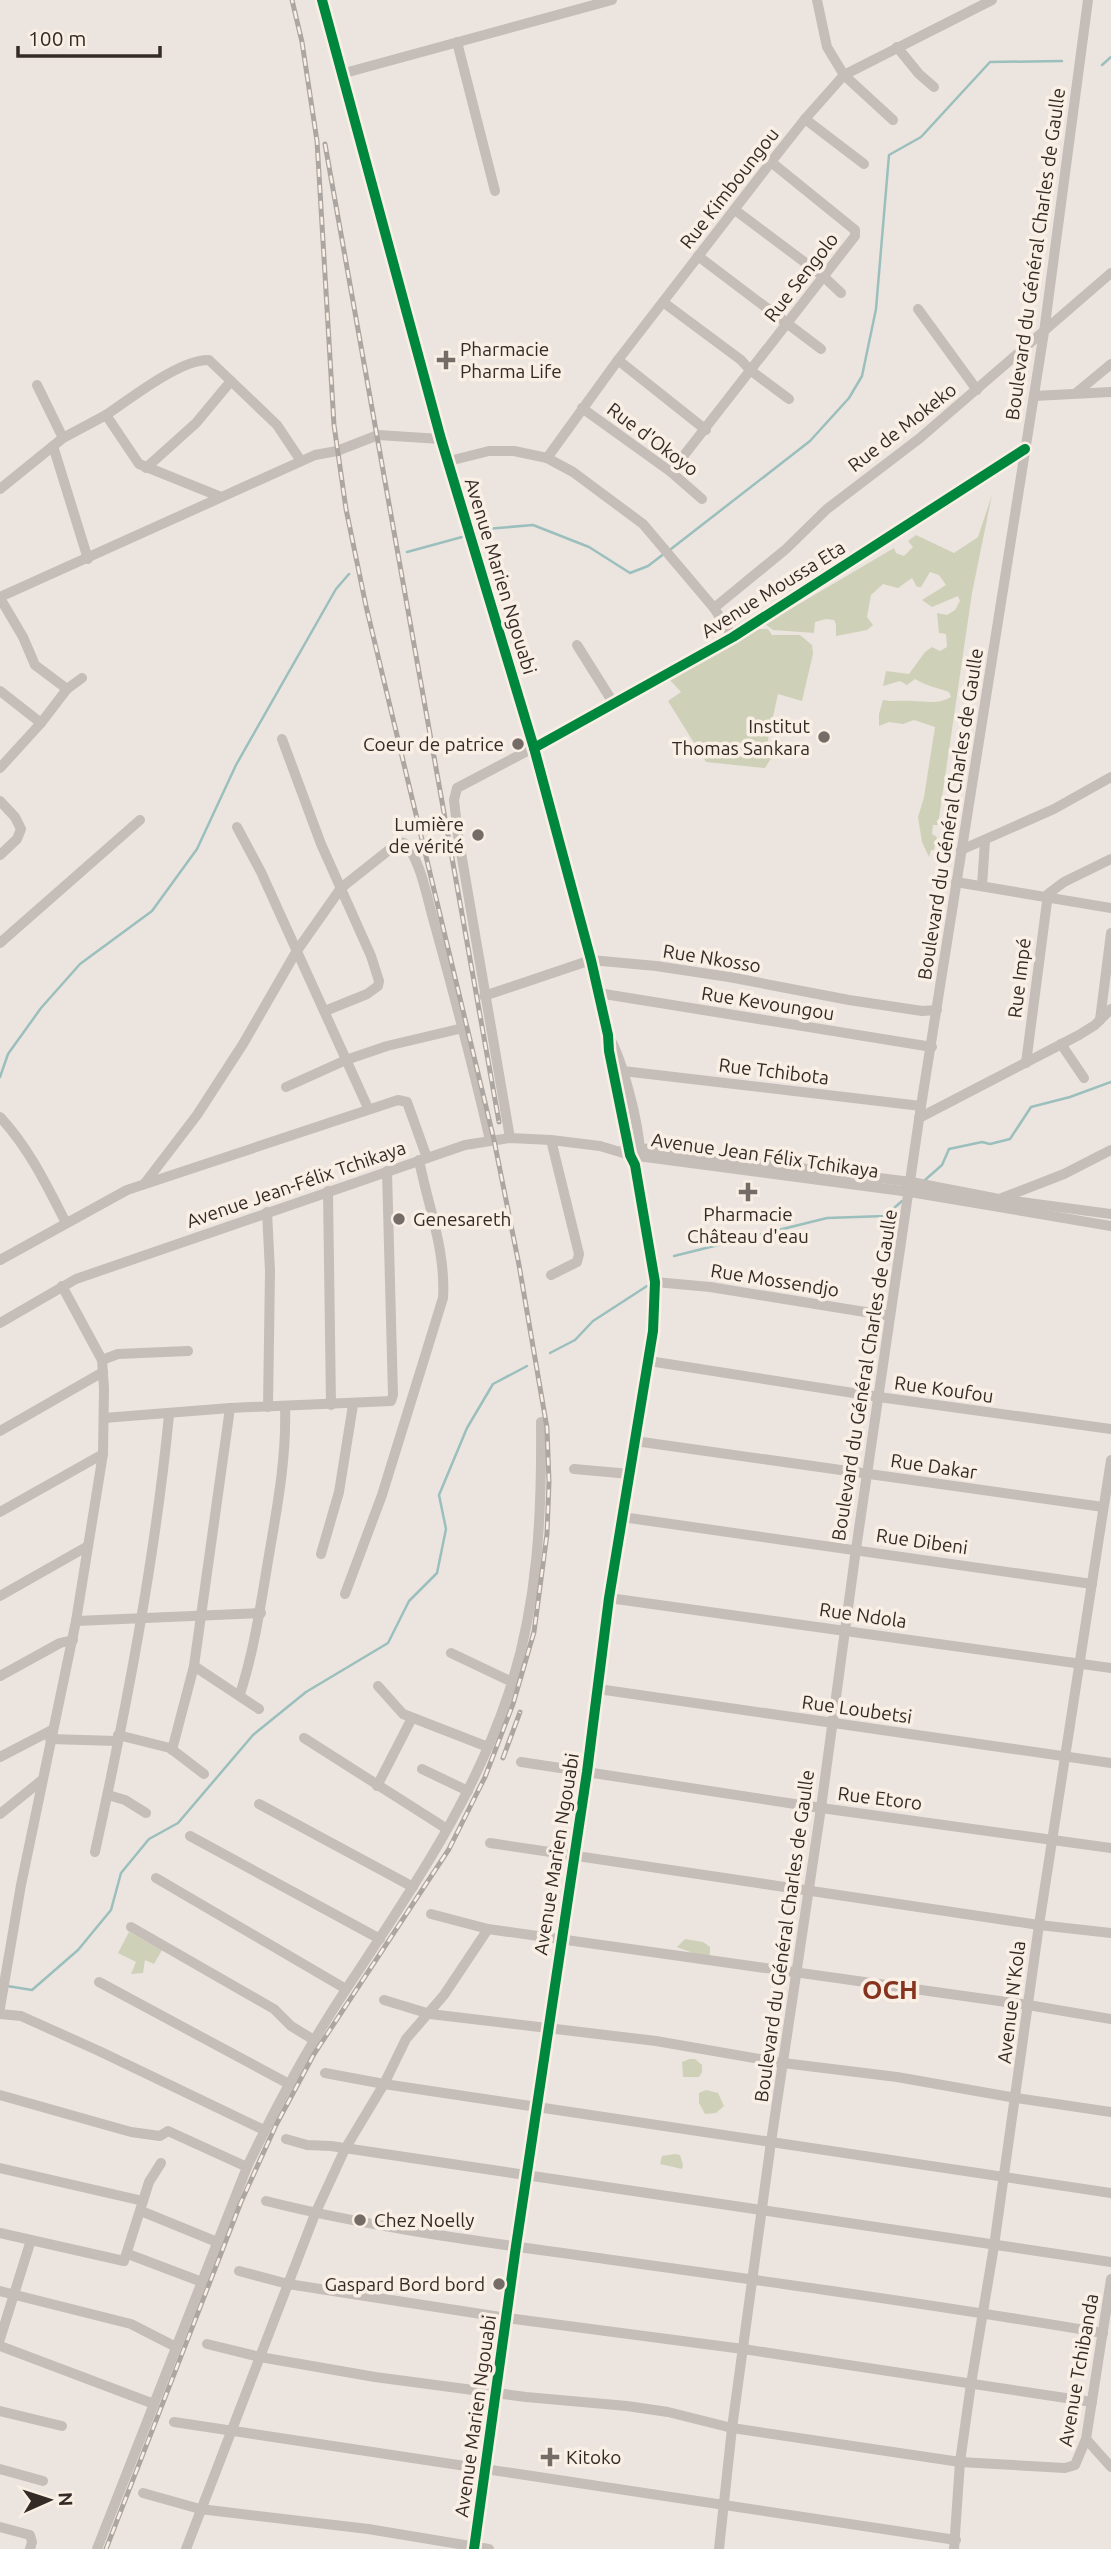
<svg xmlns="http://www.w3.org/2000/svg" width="1111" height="2549" viewBox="0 0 1111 2549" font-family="Ubuntu,sans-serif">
<rect width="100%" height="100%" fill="#ece5df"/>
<!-- green -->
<g fill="#ced1b8">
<path d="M 992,495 L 972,593 L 938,825 L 933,825 L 932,834 L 937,837 L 934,850 L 931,850 L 929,857 L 922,842 L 918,817 L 924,797 L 935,727 L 914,720 L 903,724 L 889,722 L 879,726 L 879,714 L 883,700 C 894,702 901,700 912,701 C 927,701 937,705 951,697 L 949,692 C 935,687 929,687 915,679 L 907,685 L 900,681 L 883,686 L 886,671 L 909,674 L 925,652 L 932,647 L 940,651 L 947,647 L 946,634 L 939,633 L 937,613 L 947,615 L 955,610 L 960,601 L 958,596 L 932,607 L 922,600 L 946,585 L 939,575 L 930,572 L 921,587 L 917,587 L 912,578 L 898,588 L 883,584 L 871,595 L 867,617 L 873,625 L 867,630 L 836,636 L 836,624 L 834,620 L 826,619 L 815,622 L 814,633 L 773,630 L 765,624 L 894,548 L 896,553 L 904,556 L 913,547 L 908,541 L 916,535 L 954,553 L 978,537 Z"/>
<path d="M 758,629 L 768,629 L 772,635 L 800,635 L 812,645 L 813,654 L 802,701 L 778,694 L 768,739 L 769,746 L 777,749 L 765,768 L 706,762 L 668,701 L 681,692 L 669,679 Z"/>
<path d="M 129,1932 L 162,1950 L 154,1964 L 145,1960 L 143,1973 L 131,1974 L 136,1962 L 118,1953 Z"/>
<path d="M 685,1939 L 703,1942 L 710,1947 L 710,1954 L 706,1958 L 677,1947 Z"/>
<path d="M 690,2059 L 695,2059 L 702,2065 L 702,2072 L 699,2077 L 683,2077 L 682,2062 Z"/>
<path d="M 706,2090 L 718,2093 L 724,2106 L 716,2113 L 705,2114 L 699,2103 L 699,2093 Z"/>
<path d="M 675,2154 L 680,2155 L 683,2165 L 682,2169 L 660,2164 L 662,2156 Z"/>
</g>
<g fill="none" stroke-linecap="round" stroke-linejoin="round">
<!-- stream -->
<g stroke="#9bbfbd" stroke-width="2.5">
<path d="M 1102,65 L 1111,57"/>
<path d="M 486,529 L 533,525 L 589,547 L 630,573 L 648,566 L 665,553"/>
<path d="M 671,549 L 810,441 L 849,398 L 862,376 L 876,309 L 889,155 L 921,137 L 990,62 L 1062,61"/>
<path d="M 407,552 L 462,537"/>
<path d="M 0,1077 L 8,1054 L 41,1008 L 80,964 L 152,911 L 197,849 L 236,765 L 336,589 L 349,574"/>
<path d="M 925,1180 L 942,1165 L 949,1149 L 982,1142 L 990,1144 L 1010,1139 L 1031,1107 L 1070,1097 L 1111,1082"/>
<path d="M 674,1256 L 827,1218 L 885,1216 L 902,1201"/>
<path d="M 550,1353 L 575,1340 L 593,1321 L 647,1286"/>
<path d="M 7,1986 L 32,1990 L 78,1950 L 111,1910 L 121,1873 L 149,1839 L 178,1823 L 253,1735 L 306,1692 L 388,1643 L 409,1601 L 437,1573 L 446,1529 L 439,1495 L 467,1428 L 493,1384 L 527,1366"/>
</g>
<!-- minor -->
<g stroke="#c5bdb8" stroke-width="10">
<path d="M 322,0 L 441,439 L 534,748 L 591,960 L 608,1035 L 609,1051 L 630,1155 L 635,1165 L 655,1282 L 653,1331 L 609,1598 L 587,1772 L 516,2246 L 474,2549"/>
<path d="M 817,0 L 827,47 L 844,75 L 893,120"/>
<path d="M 457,42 L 495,191"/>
<path d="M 897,47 L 919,74 L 934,87"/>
<path d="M 341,74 L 612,0"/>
<path d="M 805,119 L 864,164"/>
<path d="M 735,210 L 823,276 L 841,293"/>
<path d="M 698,256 L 821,349"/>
<path d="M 663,302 L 741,360 L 750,370 L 789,399"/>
<path d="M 918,309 L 977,390"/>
<path d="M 618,360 L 706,430"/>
<path d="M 37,385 L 63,438"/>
<path d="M 1076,393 L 1111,364"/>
<path d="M 1034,396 L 1111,392"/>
<path d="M 582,408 L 671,472 L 702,499"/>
<path d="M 106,415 C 130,399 180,359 209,360 L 277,425 L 301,461"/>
<path d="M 53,446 L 88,559"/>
<path d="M 547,458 L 618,360 L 771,162 L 805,119 L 844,75 L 992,0"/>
<path d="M 449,461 L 489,451 L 514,451 L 547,458 L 573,472 L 643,524 L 714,608 L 733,637"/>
<path d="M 146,468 L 196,423 L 231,381"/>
<path d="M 671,472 L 855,236 L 855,230 L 771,162"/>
<path d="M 0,489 L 63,438 L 106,415 L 139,464 L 221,497"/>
<path d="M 0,597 L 315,455 L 337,451 L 378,435 L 441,439"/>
<path d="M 0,598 L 23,637 L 35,665 L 67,689"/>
<path d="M 714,608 L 786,549 L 827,509 L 920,438 L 1111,273"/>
<path d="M 577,645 L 614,704"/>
<path d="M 0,691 L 41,723"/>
<path d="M 282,739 L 321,844 L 371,956 L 379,981 L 378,986 L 367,994 L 325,1011"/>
<path d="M 0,768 L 41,723 L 67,689 L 82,678"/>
<path d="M 0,801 L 15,817 L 21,829 L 17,839 L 0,855"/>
<path d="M 237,827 L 261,872 L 368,1108"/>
<path d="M 961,850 L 1054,809 L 1111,777"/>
<path d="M 956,882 L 1111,908"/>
<path d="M 982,886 L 985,841"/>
<path d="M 0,943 L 140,820"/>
<path d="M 598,993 L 932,1047"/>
<path d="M 484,996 L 591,960 L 656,966 L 729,977 L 849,1000 L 922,1011 L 937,1010"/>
<path d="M 1100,1020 L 1111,933"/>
<path d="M 609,1037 C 623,1060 639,1125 640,1153"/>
<path d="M 1061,1044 L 1084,1078"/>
<path d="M 1026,1063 L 1048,894 L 1064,882 L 1111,859"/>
<path d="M 623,1071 L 921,1106"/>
<path d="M 286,1087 L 346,1060 L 387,1046 L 463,1028"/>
<path d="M 0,1117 C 29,1148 47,1186 66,1223"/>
<path d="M 919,1118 L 1079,1035 L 1095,1025 L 1111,1009"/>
<path d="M 510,1138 L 458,835 L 454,800 L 457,788 L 571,728 L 733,637 L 1025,449"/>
<path d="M 551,1140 L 579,1254 L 577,1262 L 551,1275"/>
<path d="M 624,1149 L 640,1148 L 911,1182 L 999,1199 L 1111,1214"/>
<path d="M 145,1183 L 197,1115 L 243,1044 L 296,952 L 341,888 L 399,842 L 404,843 C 421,859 427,899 434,922 C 454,994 473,1067 490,1140"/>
<path d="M 328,1191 L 331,1405"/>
<path d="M 1002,1198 L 1064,1174 L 1111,1150"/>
<path d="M 267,1212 L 270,1271 L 268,1407"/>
<path d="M 0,1260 L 127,1190 L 398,1100 L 407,1102 L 427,1158"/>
<path d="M 655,1282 L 710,1287 L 890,1316"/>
<path d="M 0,1323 L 76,1279 L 465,1145 L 510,1138 L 551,1140 L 600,1146 L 630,1155 L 910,1192 L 1111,1226"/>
<path d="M 102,1360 L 118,1354 L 188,1351"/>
<path d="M 649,1361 L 879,1397 L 1111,1429"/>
<path d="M 104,1418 L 230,1408 L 391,1401 L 393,1395 L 387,1171"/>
<path d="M 0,1431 L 103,1372"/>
<path d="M 635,1441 L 1103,1507"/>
<path d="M 574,1469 L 630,1474"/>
<path d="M 0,1512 L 103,1454"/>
<path d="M 622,1517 L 1092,1584"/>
<path d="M 321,1554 L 339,1492 L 353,1405"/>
<path d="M 345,1594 L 382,1495 L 443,1298 C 446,1251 428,1206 419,1160"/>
<path d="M 0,1596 L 88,1546"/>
<path d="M 609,1598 L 1111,1668"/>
<path d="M 76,1621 L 261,1613"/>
<path d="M 451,1653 L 512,1682"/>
<path d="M 194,1666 L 259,1709"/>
<path d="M 0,1676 L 60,1643 L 73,1640"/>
<path d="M 378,1686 L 403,1714 L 488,1747"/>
<path d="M 598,1689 L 1111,1763"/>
<path d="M 240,1694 C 253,1654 259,1615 266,1573 C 275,1518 287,1462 285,1406"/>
<path d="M 118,1735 L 170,1748 L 204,1774"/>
<path d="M 304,1738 L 447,1829"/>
<path d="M 50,1739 L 116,1741"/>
<path d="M 172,1750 L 194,1666 L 230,1408"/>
<path d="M 0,1757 L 52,1730"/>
<path d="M 521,1762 L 821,1808 L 1111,1848"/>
<path d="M 422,1769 L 468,1791"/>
<path d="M 377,1786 L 412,1718"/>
<path d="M 108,1795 L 125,1800 L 146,1813"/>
<path d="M 259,1804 L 413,1887"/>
<path d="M 0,1814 L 42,1780"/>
<path d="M 190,1836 L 380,1939"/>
<path d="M 490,1843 L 1039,1925 L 1111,1933"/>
<path d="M 95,1852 C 126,1710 155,1560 169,1415"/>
<path d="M 156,1878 L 346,1989"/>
<path d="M 431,1914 L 488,1929 L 1028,2005 L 1111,2019"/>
<path d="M 131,1927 L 274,2009 L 291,2026 L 314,2040"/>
<path d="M 99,1982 L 289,2084"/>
<path d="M 384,2000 L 430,2014 L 656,2041 L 783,2063 L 897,2077 L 1016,2098 L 1111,2112"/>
<path d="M 0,2008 L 21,1885 L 76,1621 L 103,1454 L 104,1388 L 102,1360 L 62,1286"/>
<path d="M 0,2014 L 21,2016 L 99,2051 L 264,2130"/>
<path d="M 325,2073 L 384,2084 L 1111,2193"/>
<path d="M 0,2095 L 131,2132 L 160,2136 L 168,2131 L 247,2167"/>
<path d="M 286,2139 L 307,2145 L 331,2146 L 1111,2262"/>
<path d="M 0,2168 L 143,2201"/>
<path d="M 266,2201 C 377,2229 492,2243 605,2259 C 771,2282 937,2305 1103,2333"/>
<path d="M 141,2211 L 217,2242"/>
<path d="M 0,2233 L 124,2261 L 149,2182 L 161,2163"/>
<path d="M 128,2254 L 202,2282"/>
<path d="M 239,2271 L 288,2284 L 507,2318 L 743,2349 L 1092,2402"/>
<path d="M 0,2291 L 131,2324 L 176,2347"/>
<path d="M 0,2339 L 31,2240"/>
<path d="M 207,2344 L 260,2357 L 375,2377 L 526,2397 L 627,2406 L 668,2412 L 732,2428 L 960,2462 L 1065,2468 L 1075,2465 L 1086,2439 L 1111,2279"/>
<path d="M 0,2346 L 154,2404"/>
<path d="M 0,2411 L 62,2426"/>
<path d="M 174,2422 L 956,2540"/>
<path d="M 1086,2439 L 1111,2467"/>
<path d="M 0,2469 L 43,2481"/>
<path d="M 143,2493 L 200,2509 L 368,2529 L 489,2549"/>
<path d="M 0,2527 L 30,2535 L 32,2542 L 30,2549"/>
<path d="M 97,2549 L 247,2167 C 276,2106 308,2047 345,1991 C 407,1897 472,1803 508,1695 C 538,1606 542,1515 541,1422"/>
<path d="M 186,2549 L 315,2214 L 345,2149 L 384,2084 L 406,2039 L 444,1995 L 488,1929"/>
<path d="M 719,2549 L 732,2428 L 771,2142 L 821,1808 L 856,1549 L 921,1106 L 1044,332 L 1088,0"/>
<path d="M 954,2549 L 960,2462 L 971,2384 L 994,2246 L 1039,1925 L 1111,1460"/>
</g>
<!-- rail casing -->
<g stroke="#aca6a2" stroke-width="5">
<g id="rail">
<path d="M 325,144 L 499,1122"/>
<path d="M 503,1758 L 520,1712"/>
<path d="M 106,2549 L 241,2202 L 276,2125 L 314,2054 L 449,1849 L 485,1777 L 513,1704 L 534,1632 L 547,1534 L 549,1482 L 547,1428 L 519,1265 L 494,1140 L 366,606 L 346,509 L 334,425 L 317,141 L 302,42 L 292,0"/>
</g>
</g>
<!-- rail -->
<use href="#rail" stroke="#f9efe5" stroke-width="2.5" stroke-dasharray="8" stroke-linecap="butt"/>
<!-- cycleway casing -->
<g stroke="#f9efe5" stroke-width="15">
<g id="cycleway">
<path d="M 322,0 L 441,439 L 534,748 L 591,960 L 608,1035 L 609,1051 L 630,1155 L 635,1165 L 655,1282 L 653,1331 L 609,1598 L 587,1772 L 516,2246 L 474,2549"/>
<path d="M 534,748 L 733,637 L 1025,449"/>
</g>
</g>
<!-- cycleway -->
<use href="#cycleway" stroke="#00873e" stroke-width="10"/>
</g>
<!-- markers -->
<g fill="#756c67" stroke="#f9efe5" stroke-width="2.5">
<path d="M442.5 349.5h7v7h7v7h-7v7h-7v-7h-7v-7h7z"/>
<circle cx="824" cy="737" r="7"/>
<circle cx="518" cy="744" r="7"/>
<circle cx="478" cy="835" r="7"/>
<path d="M744.5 1181.5h7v7h7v7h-7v7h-7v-7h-7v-7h7z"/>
<circle cx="399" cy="1219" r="7"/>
<circle cx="360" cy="2220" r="7"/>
<circle cx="499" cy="2284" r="7"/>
<path d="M546.5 2446.5h7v7h7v7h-7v7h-7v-7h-7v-7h7z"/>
</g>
<g text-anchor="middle" stroke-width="7" stroke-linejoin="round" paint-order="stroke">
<!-- street labels -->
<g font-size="19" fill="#352b26" stroke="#f9efe5">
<text transform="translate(729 188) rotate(-52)" y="7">Rue Kimboungou</text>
<text transform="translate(1035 254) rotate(-82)" y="7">Boulevard du Général Charles de Gaulle</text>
<text transform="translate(801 277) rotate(-52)" y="7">Rue Sengolo</text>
<text transform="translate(902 427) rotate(-38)" y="7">Rue de Mokeko</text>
<text transform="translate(653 439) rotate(37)" y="7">Rue d'Okoyo</text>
<text transform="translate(501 576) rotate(73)" y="7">Avenue Marien Ngouabi</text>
<text transform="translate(773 589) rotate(-32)" y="7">Avenue Moussa Eta</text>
<text transform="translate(950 814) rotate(-81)" y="7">Boulevard du Général Charles de Gaulle</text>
<text transform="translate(712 958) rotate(9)" y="7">Rue Nkosso</text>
<text transform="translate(1019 978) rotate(-83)" y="7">Rue Impé</text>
<text transform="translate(768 1003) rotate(9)" y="7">Rue Kevoungou</text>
<text transform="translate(774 1071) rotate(7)" y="7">Rue Tchibota</text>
<text transform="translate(765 1155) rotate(8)" y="7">Avenue Jean Félix Tchikaya</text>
<text transform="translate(296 1184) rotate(-19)" y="7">Avenue Jean-Félix Tchikaya</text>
<text transform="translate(775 1280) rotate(9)" y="7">Rue Mossendjo</text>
<text transform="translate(864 1375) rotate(-81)" y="7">Boulevard du Général Charles de Gaulle</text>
<text transform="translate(944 1389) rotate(8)" y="7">Rue Koufou</text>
<text transform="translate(934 1466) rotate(8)" y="7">Rue Dakar</text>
<text transform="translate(922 1541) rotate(8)" y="7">Rue Dibeni</text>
<text transform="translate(863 1615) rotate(8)" y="7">Rue Ndola</text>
<text transform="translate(857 1709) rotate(8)" y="7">Rue Loubetsi</text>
<text transform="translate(880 1798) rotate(7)" y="7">Rue Etoro</text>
<text transform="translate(556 1854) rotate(-81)" y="7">Avenue Marien Ngouabi</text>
<text transform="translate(784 1936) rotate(-82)" y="7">Boulevard du Général Charles de Gaulle</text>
<text transform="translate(1011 2002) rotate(-83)" y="7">Avenue N'Kola</text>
<text transform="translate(1078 2370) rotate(-80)" y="7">Avenue Tchibanda</text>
<text transform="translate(475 2416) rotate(-82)" y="7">Avenue Marien Ngouabi</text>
</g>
<!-- poi labels -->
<g font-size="19" fill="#352b26" stroke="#f9efe5" text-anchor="start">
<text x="460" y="356">Pharmacie<tspan x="460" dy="22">Pharma Life</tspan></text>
<text x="810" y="733" text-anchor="end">Institut<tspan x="810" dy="22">Thomas Sankara</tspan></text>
<text x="504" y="751" text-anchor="end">Coeur de patrice</text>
<text x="464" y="831" text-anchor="end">Lumière<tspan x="464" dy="22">de vérité</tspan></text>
<text x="748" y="1221" text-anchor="middle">Pharmacie<tspan x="748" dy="22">Château d'eau</tspan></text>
<text x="413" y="1226">Genesareth</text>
<text x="374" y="2227">Chez Noelly</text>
<text x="485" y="2291" text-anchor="end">Gaspard Bord bord</text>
<text x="566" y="2464">Kitoko</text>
</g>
<!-- district labels -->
<g font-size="26" font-weight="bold" fill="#85331e" stroke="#f9efe5">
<text x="890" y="1999">OCH</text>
</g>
</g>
<!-- north arrow -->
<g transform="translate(49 2500) rotate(87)" stroke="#f9efe5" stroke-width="5" paint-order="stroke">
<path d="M0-5L12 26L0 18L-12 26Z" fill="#352b26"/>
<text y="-10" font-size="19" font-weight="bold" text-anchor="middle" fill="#352b26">N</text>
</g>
<!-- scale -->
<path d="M18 46v10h142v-10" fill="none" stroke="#352b26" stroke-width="3.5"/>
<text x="28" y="46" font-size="21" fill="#352b26" stroke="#f9efe5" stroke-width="5" paint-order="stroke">100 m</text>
</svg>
